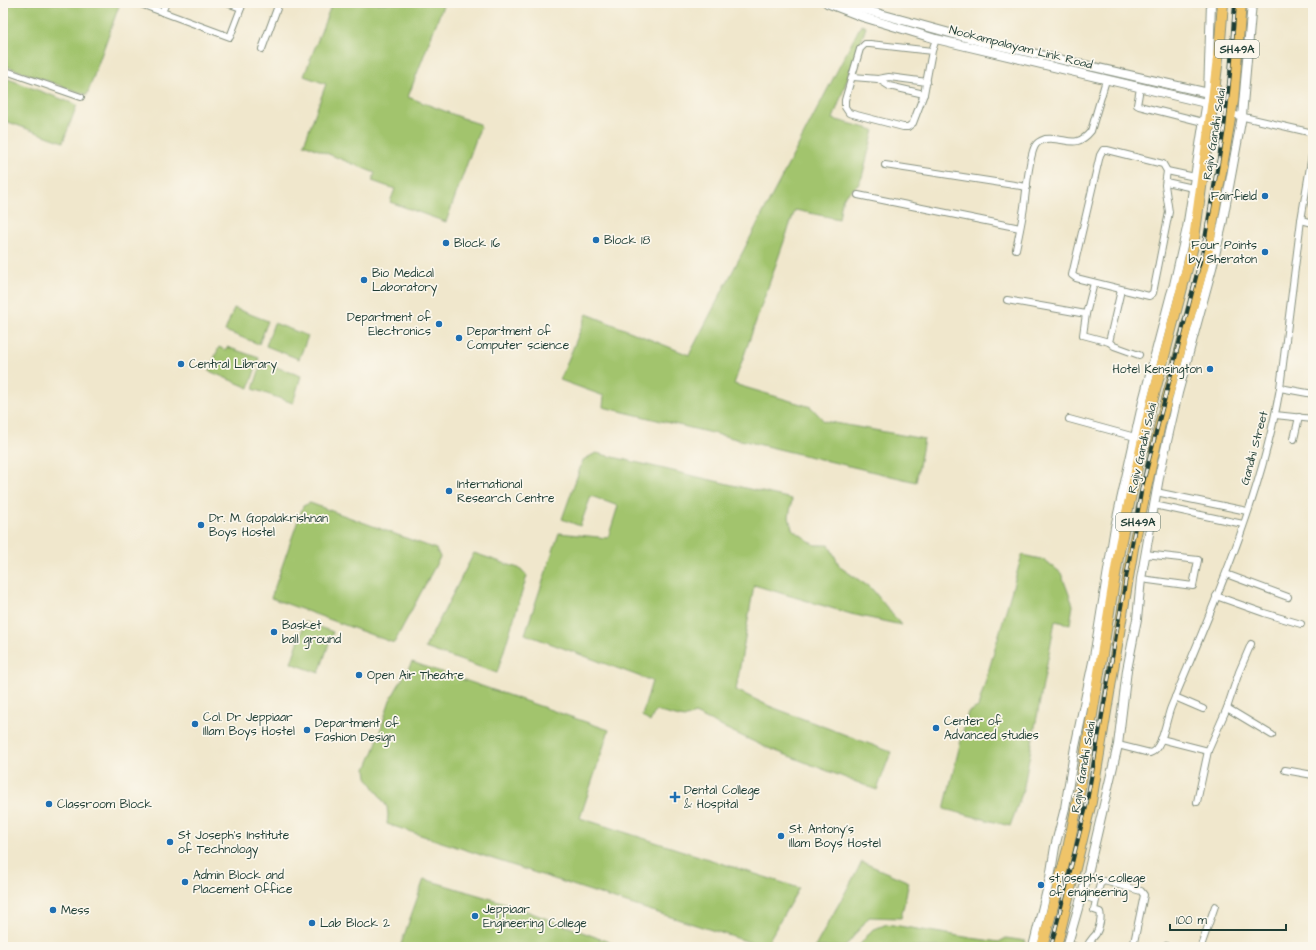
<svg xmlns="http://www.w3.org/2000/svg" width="1316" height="950" viewBox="0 0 1316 950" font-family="'Architects Daughter',sans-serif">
<rect width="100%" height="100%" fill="#fbf7ec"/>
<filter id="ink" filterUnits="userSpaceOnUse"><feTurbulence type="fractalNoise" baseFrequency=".025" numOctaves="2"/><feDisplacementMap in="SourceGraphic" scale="8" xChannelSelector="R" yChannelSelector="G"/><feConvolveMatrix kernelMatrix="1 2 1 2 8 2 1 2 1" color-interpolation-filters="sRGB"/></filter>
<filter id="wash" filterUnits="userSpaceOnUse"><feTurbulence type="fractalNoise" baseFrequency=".012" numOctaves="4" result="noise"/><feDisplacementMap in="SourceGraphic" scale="16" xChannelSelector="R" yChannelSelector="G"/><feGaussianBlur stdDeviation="0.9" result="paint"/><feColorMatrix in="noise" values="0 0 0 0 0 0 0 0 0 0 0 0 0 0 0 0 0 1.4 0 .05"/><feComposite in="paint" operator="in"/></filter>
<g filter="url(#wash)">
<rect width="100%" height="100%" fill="#f0e7cc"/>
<!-- green -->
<g fill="#a2c46d" stroke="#608050">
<path d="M 3,3 L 120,3 L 87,95 L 3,65 Z"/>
<path d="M 332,3 L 444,3 L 408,97 L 481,125 L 446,222 L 390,202 L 395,189 L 372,181 L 375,173 L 304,144 L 326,84 L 304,76 Z"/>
<path d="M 861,25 L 866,27 L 833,119 L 874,130 L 862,177 L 858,185 L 845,195 L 842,201 L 839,219 L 795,210 L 734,384 L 811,407 L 824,421 L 924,439 L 916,482 L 603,407 L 604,396 L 560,380 L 587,314 L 689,355 Z"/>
<path d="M 3,77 L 77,105 L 63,142 L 3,120 Z"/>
<path d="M 234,308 L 268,321 L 259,344 L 225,331 Z"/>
<path d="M 274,323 L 308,336 L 299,359 L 266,346 Z"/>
<path d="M 219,347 L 225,350 L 227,347 L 259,358 L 249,388 L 209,371 Z"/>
<path d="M 262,362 L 301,376 L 293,403 L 253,389 Z"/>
<path d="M 596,453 L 792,499 L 789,517 L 792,529 L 815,545 L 829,545 L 840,567 L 872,589 L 901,625 L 851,614 L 754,585 L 736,690 L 769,706 L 891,752 L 877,790 L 763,746 L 695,714 L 684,718 L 655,711 L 650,722 L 642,716 L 652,681 L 525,634 L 559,533 L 608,538 L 618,506 L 591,496 L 580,526 L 562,519 L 583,460 Z"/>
<path d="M 310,503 L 436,549 L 440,557 L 394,643 L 271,598 L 303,506 Z"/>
<path d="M 474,553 L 521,569 L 527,576 L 497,673 L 425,648 Z"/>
<path d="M 1022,555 L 1045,560 L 1061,573 L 1073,605 L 1070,624 L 1055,621 L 1023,791 L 1010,826 L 944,809 L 968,712 L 978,707 Z"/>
<path d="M 305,622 L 333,632 L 319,673 L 291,663 Z"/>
<path d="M 412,662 L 609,730 L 580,818 L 799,888 L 765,947 L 630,904 L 387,824 L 388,815 L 387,807 L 367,777 L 366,769 L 375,748 L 385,715 L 390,700 Z"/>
<path d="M 862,862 L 909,882 L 901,918 L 869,917 L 845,947 L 815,947 Z"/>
<path d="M 424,879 L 505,903 L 622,947 L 400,947 Z"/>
<path d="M 887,924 L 971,938 L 999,942 L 1006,938 L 1026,941 L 1024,947 L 858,947 L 872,930 Z"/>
</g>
</g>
<g filter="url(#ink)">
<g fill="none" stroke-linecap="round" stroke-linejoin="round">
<!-- minor casing -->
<g stroke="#889280" stroke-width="8">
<g id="minor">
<path d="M 138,3 L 230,37 L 243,3"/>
<path d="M 227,3 L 241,8"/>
<path d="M 162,12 L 166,3"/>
<path d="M 262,49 L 279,3"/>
<path d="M 932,51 L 870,44 L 865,44 L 860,49 L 845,100 L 845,107 L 849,113 L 903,127 L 908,127 L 913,123 L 924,94 L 932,51 L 936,39"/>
<path d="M 3,70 L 81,97"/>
<path d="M 853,77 L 878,79"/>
<path d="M 1140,88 L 1137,105 L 1139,106 L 1203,122"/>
<path d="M 924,94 L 889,86 L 878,79 L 889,77 L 927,82"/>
<path d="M 1231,114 L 1313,133"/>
<path d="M 1103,150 L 1107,150 L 1163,164 L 1167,171 L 1165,185 L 1169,212 L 1153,293 L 1149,296 L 1076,278 L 1072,275 L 1100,155 Z"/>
<path d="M 885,165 L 1027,187"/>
<path d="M 1167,171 L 1195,177"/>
<path d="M 1166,182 L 1193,188"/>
<path d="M 858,195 L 1020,228"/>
<path d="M 1301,220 L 1313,223"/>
<path d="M 1016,249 C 1019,235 1022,221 1024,207 C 1026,193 1029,156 1035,146 C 1037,142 1042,140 1045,139 C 1065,136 1075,151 1091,131 L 1106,80"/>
<path d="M 1121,290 L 1109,342 L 1114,346 L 1139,355"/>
<path d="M 1007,300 L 1086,314 L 1083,335 L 1109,342"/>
<path d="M 1086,314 L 1094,283"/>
<path d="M 1280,388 L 1313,394"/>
<path d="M 1275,415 L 1313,419"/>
<path d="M 1069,419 L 1135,437"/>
<path d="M 1294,439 L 1299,417"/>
<path d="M 1156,492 L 1247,511"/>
<path d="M 1154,505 L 1243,524"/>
<path d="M 1226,574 L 1288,597"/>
<path d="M 1141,579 L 1193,586 L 1198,560 L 1145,554"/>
<path d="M 1216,596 L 1264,613 L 1301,624"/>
<path d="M 1175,697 L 1203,709"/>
<path d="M 1227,708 L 1272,735"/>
<path d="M 1161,739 L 1208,751"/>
<path d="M 1118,745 L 1150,753 C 1163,749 1166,719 1171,707 C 1214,604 1261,499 1280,388 L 1301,220 L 1313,149"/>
<path d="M 1285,770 L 1313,775"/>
<path d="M 1197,802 L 1208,751 L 1227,708 L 1239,672 L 1251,644"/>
<path d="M 1082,896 L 1096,900 L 1100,884 L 1104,881 L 1141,891 L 1144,895 L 1133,947"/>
<path d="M 1068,944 L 1077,947"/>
<path d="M 1087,947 C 1089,941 1092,939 1096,934 C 1099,929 1102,917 1100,912 L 1094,910 L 1096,900"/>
<path d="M 1165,947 L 1166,946"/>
<path d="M 1203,947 L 1201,946 L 1215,906"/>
</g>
</g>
<!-- tertiary casing -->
<g stroke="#889280" stroke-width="10">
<g id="tertiary">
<path d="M 827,3 L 863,17 L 936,39 L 1210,104"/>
<path d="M 845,3 L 866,10 L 979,41 L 1213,94"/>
<path d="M 1033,947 L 1050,878 L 1055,847 L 1065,808 L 1075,747 L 1094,657 L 1115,527 L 1143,401 L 1171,294 L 1174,285 L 1187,228 L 1208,94 L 1211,3"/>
<path d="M 1067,947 L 1087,877 L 1118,745 L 1127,670 L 1137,619 L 1141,579 L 1160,472 L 1178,393 L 1212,268 L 1222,225 L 1242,116 L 1252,3"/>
</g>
</g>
<!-- primary casing -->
<g stroke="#889280" stroke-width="12">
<g id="primary">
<path d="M 1042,947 L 1068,849 L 1078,800 L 1120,545 L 1147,421 L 1193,246 L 1213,100 L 1220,41 L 1223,3"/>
<path d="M 1056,947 L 1091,802 L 1133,548 L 1160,424 L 1208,249 L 1233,101 L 1241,3"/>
</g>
</g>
<!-- minor -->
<use href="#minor" stroke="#fff" stroke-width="6"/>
<!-- tertiary -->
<use href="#tertiary" stroke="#fff" stroke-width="8"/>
<!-- primary -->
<use href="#primary" stroke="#efc469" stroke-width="10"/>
<!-- rail casing -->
<g stroke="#1f3d34" stroke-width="4">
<path id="rail" d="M 1051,947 L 1086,807 L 1142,487 L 1203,250 L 1224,129 L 1230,74 L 1235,3"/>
</g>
<!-- rail -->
<use href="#rail" stroke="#fbf7ec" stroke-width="2.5" stroke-dasharray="8" stroke-linecap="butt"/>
</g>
</g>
<!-- markers -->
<g fill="#1f6fb2" stroke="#fbf7ec" stroke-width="1.5">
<circle cx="1265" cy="196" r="4"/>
<circle cx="596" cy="240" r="4"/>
<circle cx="446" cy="243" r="4"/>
<circle cx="1265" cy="252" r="4"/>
<circle cx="364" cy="280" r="4"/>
<circle cx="439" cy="324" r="4"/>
<circle cx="459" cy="338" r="4"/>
<circle cx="181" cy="364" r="4"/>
<circle cx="1210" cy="369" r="4"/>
<circle cx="449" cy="491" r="4"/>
<circle cx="201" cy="525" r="4"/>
<circle cx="274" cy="632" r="4"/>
<circle cx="359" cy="675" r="4"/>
<circle cx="195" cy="724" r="4"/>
<circle cx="936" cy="728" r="4"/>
<circle cx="307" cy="730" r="4"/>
<path d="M673 791h4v4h4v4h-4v4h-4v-4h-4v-4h4z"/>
<circle cx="49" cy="804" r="4"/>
<circle cx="781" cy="836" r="4"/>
<circle cx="170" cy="842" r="4"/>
<circle cx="185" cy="882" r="4"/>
<circle cx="1041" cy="885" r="4"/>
<circle cx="53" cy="910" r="4"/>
<circle cx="475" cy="916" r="4"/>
<circle cx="312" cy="923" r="4"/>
</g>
<g text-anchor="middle" stroke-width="3.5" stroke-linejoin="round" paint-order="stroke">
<!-- shield labels -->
<g fill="#fbf7ec" stroke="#61756b" stroke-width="1">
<rect x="1215" y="40" width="44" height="18" rx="3"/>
<rect x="1116" y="513" width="44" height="18" rx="3"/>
</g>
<g font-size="11" font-weight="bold" fill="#1f3d34">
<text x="1237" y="53">SH49A</text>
<text x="1138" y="526">SH49A</text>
</g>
<!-- street labels -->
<g font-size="12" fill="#1f3d34" stroke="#fbf7ec">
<text transform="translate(1021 47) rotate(14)" y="4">Nookampalayam Link Road</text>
<text transform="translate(1214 134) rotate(-81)" y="4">Rajiv Gandhi Salai</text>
<text transform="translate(1142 448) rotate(-77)" y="4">Rajiv Gandhi Salai</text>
<text transform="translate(1254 448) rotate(-75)" y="4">Gandhi Street</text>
<text transform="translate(1083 767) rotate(-80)" y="4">Rajiv Gandhi Salai</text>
</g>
<!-- poi labels -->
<g font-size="12" fill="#1f3d34" stroke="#fbf7ec" text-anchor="start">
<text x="1257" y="200" text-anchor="end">Fairfield</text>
<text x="604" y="244">Block 18</text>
<text x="454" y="247">Block 16</text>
<text x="1257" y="249" text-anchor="end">Four Points<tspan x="1257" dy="14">by Sheraton</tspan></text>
<text x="372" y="277">Bio Medical<tspan x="372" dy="14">Laboratory</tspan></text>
<text x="431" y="321" text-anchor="end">Department of<tspan x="431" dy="14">Electronics</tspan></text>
<text x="467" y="335">Department of<tspan x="467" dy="14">Computer science</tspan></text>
<text x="189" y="368">Central Library</text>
<text x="1202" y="373" text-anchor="end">Hotel Kensington</text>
<text x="457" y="488">International<tspan x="457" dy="14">Research Centre</tspan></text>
<text x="209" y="522">Dr. M. Gopalakrishnan<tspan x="209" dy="14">Boys Hostel</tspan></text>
<text x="282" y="629">Basket<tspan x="282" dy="14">ball ground</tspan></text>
<text x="367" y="679">Open Air Theatre</text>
<text x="203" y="721">Col. Dr Jeppiaar<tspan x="203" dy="14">Illam Boys Hostel</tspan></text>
<text x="944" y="725">Center of<tspan x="944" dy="14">Advanced studies</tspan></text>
<text x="315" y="727">Department of<tspan x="315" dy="14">Fashion Design</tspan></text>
<text x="684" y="794">Dental College<tspan x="684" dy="14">&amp; Hospital</tspan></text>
<text x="57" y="808">Classroom Block</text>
<text x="789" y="833">St. Antony's<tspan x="789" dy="14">Illam Boys Hostel</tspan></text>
<text x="178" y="839">St Joseph's Institute<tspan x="178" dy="14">of Technology</tspan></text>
<text x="193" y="879">Admin Block and<tspan x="193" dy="14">Placement Office</tspan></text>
<text x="1049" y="882">st.joseph's college<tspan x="1049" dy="14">of engineering</tspan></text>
<text x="483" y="913">Jeppiaar<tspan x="483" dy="14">Engineering College</tspan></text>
<text x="61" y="914">Mess</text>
<text x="320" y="927">Lab Block 2</text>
</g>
</g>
<!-- margin -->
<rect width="1316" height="950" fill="none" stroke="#fbf7ec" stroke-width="16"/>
<!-- scale -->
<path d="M1170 924v6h116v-6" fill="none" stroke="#1f3d34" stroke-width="2"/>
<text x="1176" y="924" font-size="12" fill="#1f3d34" stroke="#fbf7ec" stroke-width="3" paint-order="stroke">100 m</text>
</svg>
